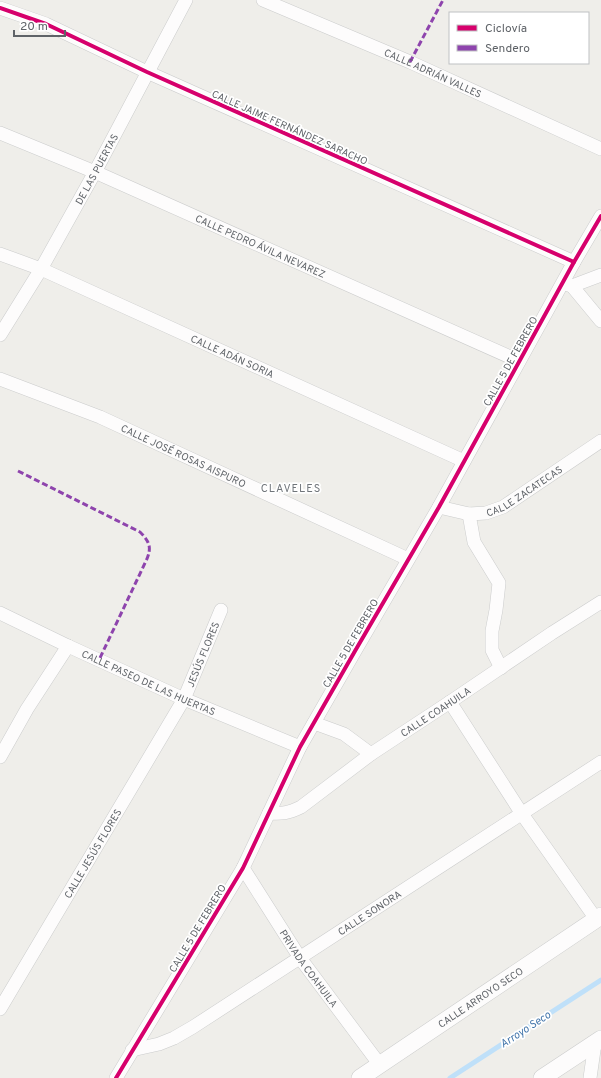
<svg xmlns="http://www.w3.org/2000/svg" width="601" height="1078" viewBox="0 0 601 1078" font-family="Overpass,sans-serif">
<rect width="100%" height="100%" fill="#efeeea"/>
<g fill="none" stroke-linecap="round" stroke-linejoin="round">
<!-- stream -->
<path stroke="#bfe0f9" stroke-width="5" d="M 450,1078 L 601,980"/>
<!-- minor casing -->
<g stroke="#cbcccc" stroke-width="14">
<g id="minor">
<path id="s1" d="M 263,0 L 410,62 L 601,149"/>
<path d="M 0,8 L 46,24 L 147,72 L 574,262"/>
<path id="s2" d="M 0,133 L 95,172 L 519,361"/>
<path id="s3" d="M 0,254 L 41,269 L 464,461"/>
<path d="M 565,284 L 572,286 L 601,275"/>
<path d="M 572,286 L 601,321"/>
<path id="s4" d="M 0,335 L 41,269 L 95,172 L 186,0"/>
<path id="s5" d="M 0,379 L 100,417 L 408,559"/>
<path id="s6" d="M 439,507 L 469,514 L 486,513 L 503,507 L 601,441"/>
<path d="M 469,514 L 474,542 L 499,583 L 496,610 L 492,631 L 492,650 L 501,668"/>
<path id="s7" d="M 0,613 L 68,646 L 184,699 L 300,747"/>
<path d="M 450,702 L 522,814 L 596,919"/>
<path d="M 314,723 L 344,734 L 371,754"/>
<path d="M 0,757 L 27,709 L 68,646"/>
<path id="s8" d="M 269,813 C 282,814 289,813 301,807 L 371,754 L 450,702 L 552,633 L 601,602"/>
<path id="s9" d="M 243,868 L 300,958 L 380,1065"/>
<path id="s10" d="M 0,1009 L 184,699 L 221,610"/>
<path id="s11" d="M 132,1050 L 159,1044 L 174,1038 L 193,1027 L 601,762"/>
<path d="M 116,1078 L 243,868 L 300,747 L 355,651 L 439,507 L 574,262 L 601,216"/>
<path d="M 590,1078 L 595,1043"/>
</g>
</g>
<!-- tertiary casing -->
<g stroke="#cbcccc" stroke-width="18">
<g id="tertiary">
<path id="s12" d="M 360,1078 L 601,916"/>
<path d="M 542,1078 L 601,1039"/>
</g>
</g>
<!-- minor -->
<use href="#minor" stroke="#fdfcfc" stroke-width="13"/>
<!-- tertiary -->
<use href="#tertiary" stroke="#fdfcfc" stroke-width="17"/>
<!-- quiet -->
<g stroke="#8e44ad" stroke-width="3" stroke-dasharray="6 3" stroke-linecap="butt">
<path d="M 410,62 L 443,0"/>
<path d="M 18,471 L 140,532 C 150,542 152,548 146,561 L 99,660"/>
</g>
<!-- cycleway casing -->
<g stroke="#fff" stroke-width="6">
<g id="cycleway">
<path d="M 0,8 L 46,24 L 147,72 L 574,262"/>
<path d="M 116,1078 L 243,868 L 300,747 L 355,651 L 439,507 L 574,262 L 601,216"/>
</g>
</g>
<!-- cycleway -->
<use href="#cycleway" stroke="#d6006c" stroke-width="4"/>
</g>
<g text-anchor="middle" stroke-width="3.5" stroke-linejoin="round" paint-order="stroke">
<!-- street labels -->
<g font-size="10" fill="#5f6368" stroke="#fff">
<text dy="4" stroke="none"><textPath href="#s1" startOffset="185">CALLE ADRIÁN VALLES</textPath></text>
<text transform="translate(290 127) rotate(24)" y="4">CALLE JAIME FERNÁNDEZ SARACHO</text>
<text dy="4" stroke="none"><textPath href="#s4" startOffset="192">DE LAS PUERTAS</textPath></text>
<text dy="4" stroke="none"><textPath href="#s2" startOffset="284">CALLE PEDRO ÁVILA NEVAREZ</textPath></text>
<text dy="4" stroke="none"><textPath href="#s3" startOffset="254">CALLE ADÁN SORIA</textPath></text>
<text transform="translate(510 361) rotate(-61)" y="4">CALLE 5 DE FEBRERO</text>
<text dy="4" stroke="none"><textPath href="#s5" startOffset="199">CALLE JOSÉ ROSAS AISPURO</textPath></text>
<text dy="4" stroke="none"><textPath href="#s6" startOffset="92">CALLE ZACATECAS</textPath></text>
<text transform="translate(350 643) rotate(-60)" y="4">CALLE 5 DE FEBRERO</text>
<text dy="4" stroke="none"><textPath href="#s10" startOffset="409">JESÚS FLORES</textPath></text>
<text dy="4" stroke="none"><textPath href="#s7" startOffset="164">CALLE PASEO DE LAS HUERTAS</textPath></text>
<text dy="4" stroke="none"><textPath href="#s8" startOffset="198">CALLE COAHUILA</textPath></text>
<text dy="4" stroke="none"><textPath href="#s10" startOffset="181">CALLE JESÚS FLORES</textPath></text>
<text dy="4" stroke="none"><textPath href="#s11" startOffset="276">CALLE SONORA</textPath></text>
<text transform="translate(197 928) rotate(-59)" y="4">CALLE 5 DE FEBRERO</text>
<text dy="4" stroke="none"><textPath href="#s9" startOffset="120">PRIVADA COAHUILA</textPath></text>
<text dy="4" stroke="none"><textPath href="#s12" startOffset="145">CALLE ARROYO SECO</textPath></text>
</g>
<!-- neighbourhood labels -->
<g font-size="11" letter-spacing="1" fill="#70757a" stroke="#fff">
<text x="291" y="492">CLAVELES</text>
</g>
<!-- water labels -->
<g font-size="11" font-style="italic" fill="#4174aa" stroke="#fff">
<text transform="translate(525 1029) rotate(-33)" y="4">Arroyo Seco</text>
</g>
</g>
<!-- legend -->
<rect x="449" y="12" width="140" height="52" fill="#ffffff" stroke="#bfc1c3"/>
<rect x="457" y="25" width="20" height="6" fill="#d6006c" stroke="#bfc1c3"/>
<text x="485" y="32" font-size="12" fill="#5f6368">Ciclovía</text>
<rect x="457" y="45" width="20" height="6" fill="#8e44ad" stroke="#bfc1c3"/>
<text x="485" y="52" font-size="12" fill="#5f6368">Sendero</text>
<!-- scale -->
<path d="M14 30v6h51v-6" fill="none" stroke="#5f6368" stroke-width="2"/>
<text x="20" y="30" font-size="12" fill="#5f6368" stroke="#ffffff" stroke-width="3" paint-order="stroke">20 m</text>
</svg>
